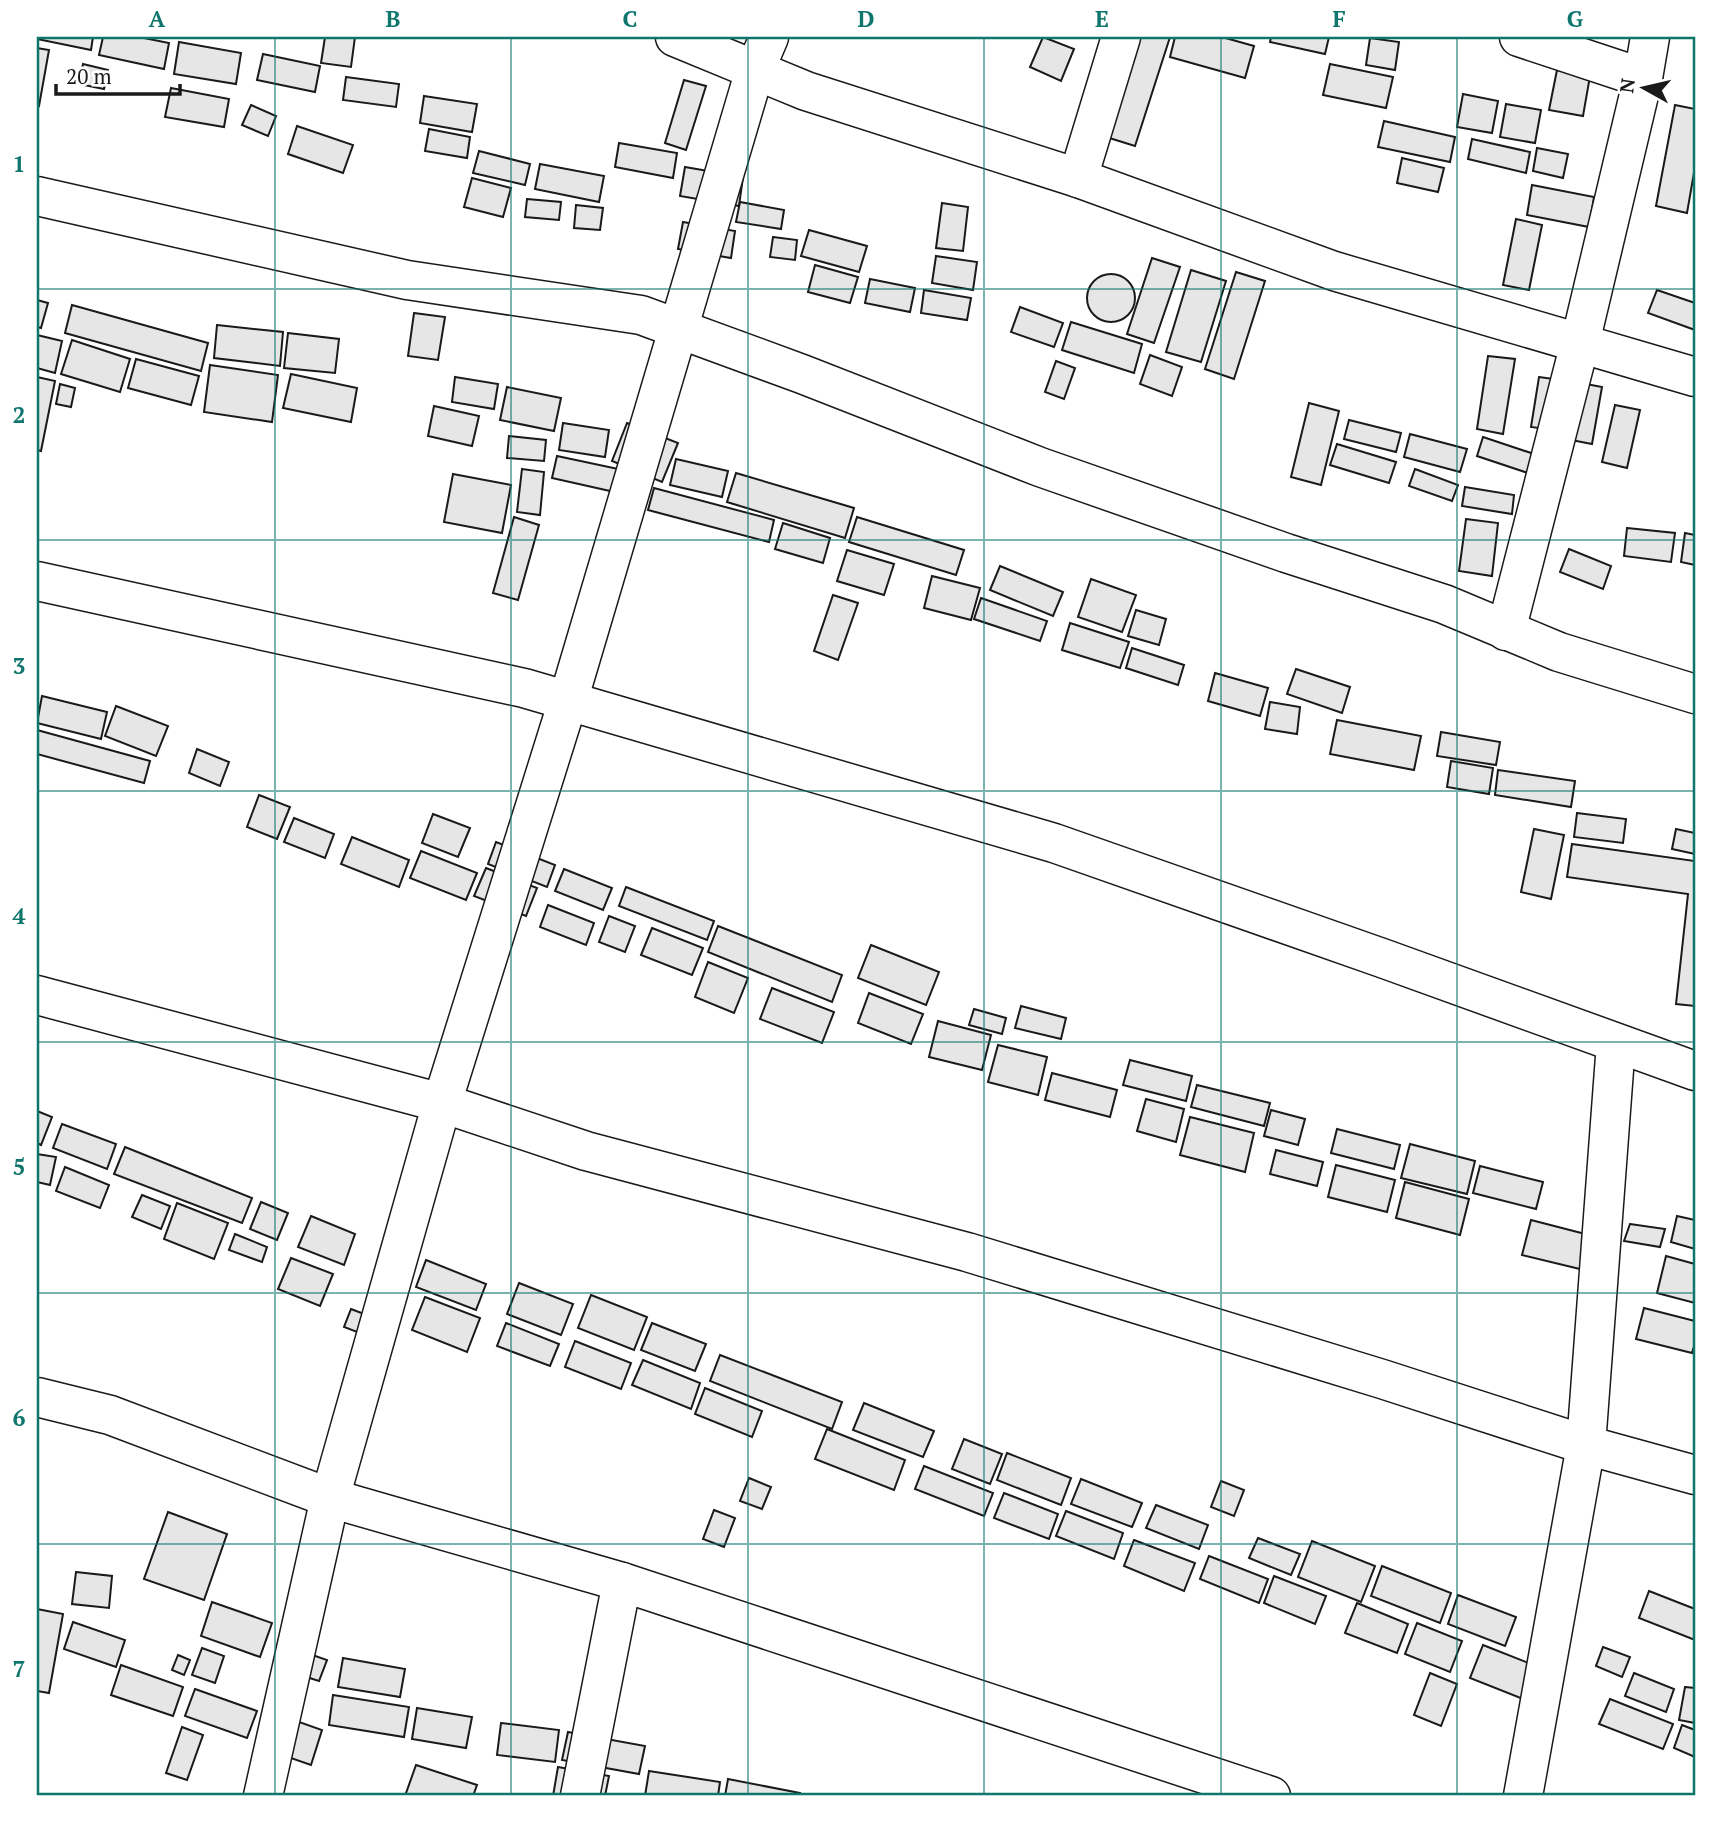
<svg xmlns="http://www.w3.org/2000/svg" width="1732" height="1833" viewBox="0 0 1732 1833" font-family="'PT Serif',serif">
<rect width="100%" height="100%" fill="#fff"/>
<!-- building -->
<g fill="#e6e6e6" stroke="#1a1a1a" stroke-width="2">
<path d="M 37,37 L 93,37 L 91,50 L 37,39 Z"/>
<path d="M 103,37 L 139,37 L 169,43 L 164,69 L 99,55 Z"/>
<path d="M 325,37 L 355,37 L 351,67 L 321,63 Z"/>
<path d="M 1043,37 L 1074,49 L 1061,81 L 1030,67 Z"/>
<path d="M 1135,37 L 1170,37 L 1135,146 L 1103,136 Z"/>
<path d="M 1175,37 L 1222,37 L 1254,46 L 1245,78 L 1170,57 Z"/>
<path d="M 1271,37 L 1329,37 L 1325,54 L 1270,42 Z"/>
<path d="M 1370,38 L 1399,42 L 1395,70 L 1366,65 Z"/>
<path d="M 179,42 L 241,53 L 236,84 L 174,74 Z"/>
<path d="M 37,48 L 49,50 L 39,106 L 37,105 Z"/>
<path d="M 263,54 L 320,66 L 315,92 L 257,80 Z"/>
<path d="M 83,64 L 108,70 L 104,89 L 79,84 Z"/>
<path d="M 1330,64 L 1393,77 L 1386,108 L 1323,95 Z"/>
<path d="M 1557,70 L 1590,76 L 1583,116 L 1549,110 Z"/>
<path d="M 346,77 L 399,84 L 396,107 L 343,100 Z"/>
<path d="M 684,80 L 706,86 L 686,150 L 665,143 Z"/>
<path d="M 171,88 L 229,99 L 224,127 L 165,117 Z"/>
<path d="M 1463,94 L 1498,101 L 1492,133 L 1457,127 Z"/>
<path d="M 424,96 L 477,104 L 472,132 L 420,123 Z"/>
<path d="M 1506,104 L 1541,110 L 1535,143 L 1500,137 Z"/>
<path d="M 251,105 L 276,116 L 268,136 L 242,125 Z"/>
<path d="M 1675,105 L 1695,109 L 1695,167 L 1687,213 L 1656,206 Z"/>
<path d="M 1384,121 L 1455,137 L 1450,162 L 1378,147 Z"/>
<path d="M 297,126 L 353,145 L 343,173 L 288,154 Z"/>
<path d="M 429,129 L 470,137 L 467,158 L 425,151 Z"/>
<path d="M 1472,139 L 1530,152 L 1526,173 L 1468,159 Z"/>
<path d="M 619,143 L 677,153 L 673,178 L 615,167 Z"/>
<path d="M 1537,148 L 1568,154 L 1563,178 L 1533,171 Z"/>
<path d="M 479,151 L 530,164 L 525,185 L 473,173 Z"/>
<path d="M 1402,158 L 1444,168 L 1438,192 L 1397,183 Z"/>
<path d="M 540,164 L 604,176 L 599,202 L 535,189 Z"/>
<path d="M 685,167 L 743,177 L 739,206 L 680,196 Z"/>
<path d="M 472,178 L 511,188 L 503,217 L 464,207 Z"/>
<path d="M 1532,185 L 1594,197 L 1589,227 L 1527,215 Z"/>
<path d="M 527,199 L 561,202 L 559,220 L 525,217 Z"/>
<path d="M 740,202 L 784,210 L 781,229 L 736,222 Z"/>
<path d="M 942,203 L 968,207 L 963,251 L 936,248 Z"/>
<path d="M 576,205 L 603,208 L 600,230 L 574,228 Z"/>
<path d="M 1516,219 L 1542,225 L 1529,290 L 1503,285 Z"/>
<path d="M 683,222 L 735,231 L 731,258 L 678,249 Z"/>
<path d="M 809,230 L 867,246 L 859,272 L 801,256 Z"/>
<path d="M 773,237 L 797,240 L 795,260 L 770,257 Z"/>
<path d="M 936,256 L 977,262 L 973,290 L 932,283 Z"/>
<path d="M 1152,258 L 1180,267 L 1154,343 L 1127,334 Z"/>
<path d="M 815,265 L 858,277 L 850,303 L 808,292 Z"/>
<path d="M 1191,270 L 1226,281 L 1201,362 L 1166,352 Z"/>
<path d="M 1236,272 L 1265,281 L 1234,379 L 1205,369 Z"/>
<circle cx="1111" cy="298" r="24"/>
<path d="M 870,279 L 915,288 L 910,312 L 865,303 Z"/>
<path d="M 924,290 L 971,298 L 967,320 L 921,313 Z"/>
<path d="M 1657,290 L 1695,303 L 1695,330 L 1648,313 Z"/>
<path d="M 37,300 L 48,303 L 41,328 L 37,327 Z"/>
<path d="M 72,305 L 208,343 L 201,371 L 65,333 Z"/>
<path d="M 1020,307 L 1063,323 L 1054,347 L 1011,332 Z"/>
<path d="M 414,313 L 445,317 L 438,360 L 408,356 Z"/>
<path d="M 1071,322 L 1142,344 L 1134,373 L 1062,350 Z"/>
<path d="M 217,325 L 283,332 L 280,366 L 214,358 Z"/>
<path d="M 288,333 L 339,339 L 335,373 L 284,368 Z"/>
<path d="M 37,335 L 62,341 L 55,373 L 37,368 Z"/>
<path d="M 72,340 L 130,359 L 120,392 L 61,374 Z"/>
<path d="M 1150,355 L 1182,367 L 1172,396 L 1140,384 Z"/>
<path d="M 1488,356 L 1515,359 L 1503,434 L 1477,429 Z"/>
<path d="M 136,359 L 199,376 L 191,405 L 128,388 Z"/>
<path d="M 1056,361 L 1075,368 L 1064,399 L 1045,392 Z"/>
<path d="M 210,365 L 278,375 L 272,422 L 204,412 Z"/>
<path d="M 291,374 L 357,388 L 351,422 L 283,408 Z"/>
<path d="M 37,377 L 55,381 L 41,451 L 37,450 Z"/>
<path d="M 455,377 L 498,384 L 494,409 L 452,402 Z"/>
<path d="M 1539,377 L 1561,380 L 1553,430 L 1531,427 Z"/>
<path d="M 1576,382 L 1602,387 L 1592,444 L 1566,439 Z"/>
<path d="M 60,384 L 75,388 L 71,407 L 56,404 Z"/>
<path d="M 507,387 L 561,398 L 554,431 L 500,420 Z"/>
<path d="M 1309,403 L 1339,411 L 1321,485 L 1291,477 Z"/>
<path d="M 1615,405 L 1640,410 L 1627,468 L 1602,462 Z"/>
<path d="M 434,406 L 479,416 L 472,446 L 428,436 Z"/>
<path d="M 1349,420 L 1401,433 L 1396,452 L 1344,439 Z"/>
<path d="M 563,423 L 609,430 L 605,457 L 559,450 Z"/>
<path d="M 627,423 L 678,443 L 662,482 L 612,461 Z"/>
<path d="M 1410,434 L 1467,449 L 1460,472 L 1404,457 Z"/>
<path d="M 509,436 L 546,440 L 544,461 L 507,458 Z"/>
<path d="M 1483,437 L 1549,459 L 1543,478 L 1477,456 Z"/>
<path d="M 1337,444 L 1396,462 L 1389,483 L 1330,465 Z"/>
<path d="M 557,456 L 623,470 L 619,493 L 552,478 Z"/>
<path d="M 676,459 L 728,471 L 722,497 L 670,485 Z"/>
<path d="M 522,469 L 544,472 L 540,515 L 517,512 Z"/>
<path d="M 1415,469 L 1458,485 L 1452,501 L 1409,486 Z"/>
<path d="M 736,473 L 854,508 L 845,538 L 727,502 Z"/>
<path d="M 453,474 L 511,485 L 502,533 L 444,522 Z"/>
<path d="M 1465,487 L 1514,495 L 1512,514 L 1462,506 Z"/>
<path d="M 654,488 L 774,520 L 769,542 L 648,510 Z"/>
<path d="M 514,517 L 539,525 L 518,600 L 493,593 Z"/>
<path d="M 857,517 L 964,550 L 956,575 L 849,542 Z"/>
<path d="M 1466,519 L 1498,523 L 1492,576 L 1459,571 Z"/>
<path d="M 783,523 L 830,538 L 823,563 L 775,549 Z"/>
<path d="M 1627,528 L 1675,533 L 1671,562 L 1624,556 Z"/>
<path d="M 1685,533 L 1695,535 L 1695,565 L 1681,562 Z"/>
<path d="M 1569,549 L 1611,566 L 1603,589 L 1560,572 Z"/>
<path d="M 847,550 L 894,564 L 884,595 L 837,581 Z"/>
<path d="M 1000,566 L 1063,592 L 1053,616 L 990,590 Z"/>
<path d="M 932,576 L 980,588 L 971,620 L 924,608 Z"/>
<path d="M 1091,579 L 1136,595 L 1122,632 L 1078,617 Z"/>
<path d="M 833,595 L 858,603 L 838,660 L 814,651 Z"/>
<path d="M 981,598 L 1047,621 L 1040,641 L 974,619 Z"/>
<path d="M 1136,610 L 1166,619 L 1159,645 L 1128,636 Z"/>
<path d="M 1070,623 L 1129,642 L 1120,668 L 1062,650 Z"/>
<path d="M 1132,648 L 1184,665 L 1178,685 L 1126,668 Z"/>
<path d="M 1296,669 L 1350,687 L 1342,713 L 1287,694 Z"/>
<path d="M 1215,673 L 1268,688 L 1260,716 L 1208,701 Z"/>
<path d="M 42,696 L 107,712 L 101,739 L 37,723 Z"/>
<path d="M 1270,702 L 1300,707 L 1297,734 L 1265,729 Z"/>
<path d="M 116,706 L 168,726 L 156,756 L 105,736 Z"/>
<path d="M 1337,720 L 1421,736 L 1414,770 L 1330,754 Z"/>
<path d="M 37,730 L 150,761 L 144,783 L 37,754 Z"/>
<path d="M 1441,732 L 1500,742 L 1496,765 L 1437,756 Z"/>
<path d="M 197,749 L 229,762 L 220,786 L 189,773 Z"/>
<path d="M 1451,761 L 1493,768 L 1489,794 L 1447,787 Z"/>
<path d="M 1498,770 L 1575,781 L 1571,807 L 1495,795 Z"/>
<path d="M 259,795 L 290,807 L 277,839 L 247,827 Z"/>
<path d="M 1577,813 L 1626,819 L 1623,843 L 1574,837 Z"/>
<path d="M 433,814 L 470,828 L 458,857 L 422,843 Z"/>
<path d="M 294,818 L 334,834 L 325,858 L 284,842 Z"/>
<path d="M 1534,829 L 1564,835 L 1551,899 L 1521,892 Z"/>
<path d="M 1676,829 L 1695,833 L 1695,854 L 1672,849 Z"/>
<path d="M 352,837 L 409,860 L 399,887 L 341,864 Z"/>
<path d="M 496,842 L 555,865 L 547,887 L 488,864 Z"/>
<path d="M 1572,844 L 1695,861 L 1695,1006 L 1676,1004 L 1688,894 L 1567,877 Z"/>
<path d="M 421,851 L 477,873 L 466,900 L 410,878 Z"/>
<path d="M 486,868 L 537,888 L 526,916 L 474,896 Z"/>
<path d="M 564,869 L 612,888 L 603,910 L 555,891 Z"/>
<path d="M 626,887 L 714,921 L 707,940 L 619,906 Z"/>
<path d="M 548,905 L 594,923 L 586,945 L 540,927 Z"/>
<path d="M 609,916 L 635,926 L 625,952 L 599,942 Z"/>
<path d="M 718,926 L 842,975 L 832,1002 L 708,952 Z"/>
<path d="M 652,928 L 703,948 L 692,975 L 641,955 Z"/>
<path d="M 871,945 L 939,972 L 926,1005 L 858,978 Z"/>
<path d="M 708,962 L 748,978 L 734,1013 L 695,997 Z"/>
<path d="M 772,988 L 834,1012 L 822,1043 L 760,1019 Z"/>
<path d="M 869,993 L 923,1014 L 911,1044 L 858,1023 Z"/>
<path d="M 1021,1006 L 1066,1018 L 1061,1039 L 1015,1028 Z"/>
<path d="M 974,1009 L 1006,1018 L 1002,1034 L 969,1025 Z"/>
<path d="M 938,1021 L 991,1035 L 982,1070 L 929,1057 Z"/>
<path d="M 998,1045 L 1047,1057 L 1038,1095 L 988,1082 Z"/>
<path d="M 1130,1060 L 1192,1076 L 1186,1101 L 1123,1085 Z"/>
<path d="M 1052,1073 L 1117,1090 L 1110,1117 L 1045,1100 Z"/>
<path d="M 1197,1085 L 1270,1103 L 1264,1126 L 1191,1107 Z"/>
<path d="M 1146,1099 L 1184,1109 L 1176,1142 L 1137,1131 Z"/>
<path d="M 1271,1110 L 1305,1119 L 1298,1145 L 1264,1136 Z"/>
<path d="M 37,1111 L 52,1117 L 41,1145 L 37,1143 Z"/>
<path d="M 1190,1117 L 1254,1133 L 1245,1172 L 1180,1155 Z"/>
<path d="M 62,1124 L 116,1144 L 107,1169 L 53,1148 Z"/>
<path d="M 1337,1129 L 1400,1145 L 1394,1169 L 1331,1153 Z"/>
<path d="M 1410,1144 L 1475,1161 L 1467,1194 L 1401,1178 Z"/>
<path d="M 125,1147 L 252,1198 L 242,1223 L 114,1174 Z"/>
<path d="M 1276,1150 L 1323,1162 L 1317,1186 L 1270,1174 Z"/>
<path d="M 37,1154 L 56,1157 L 50,1185 L 37,1182 Z"/>
<path d="M 1336,1165 L 1395,1180 L 1387,1212 L 1328,1197 Z"/>
<path d="M 1480,1166 L 1543,1182 L 1536,1209 L 1473,1193 Z"/>
<path d="M 65,1167 L 109,1185 L 100,1208 L 56,1191 Z"/>
<path d="M 1405,1182 L 1469,1199 L 1460,1235 L 1396,1218 Z"/>
<path d="M 142,1195 L 170,1206 L 161,1229 L 132,1217 Z"/>
<path d="M 261,1202 L 288,1213 L 277,1240 L 250,1229 Z"/>
<path d="M 177,1203 L 228,1223 L 214,1259 L 164,1239 Z"/>
<path d="M 311,1216 L 355,1234 L 344,1265 L 298,1247 Z"/>
<path d="M 1677,1216 L 1695,1220 L 1695,1249 L 1671,1242 Z"/>
<path d="M 1531,1220 L 1593,1236 L 1584,1270 L 1522,1255 Z"/>
<path d="M 1630,1224 L 1665,1229 L 1660,1247 L 1624,1241 Z"/>
<path d="M 235,1234 L 267,1247 L 262,1262 L 229,1250 Z"/>
<path d="M 1666,1256 L 1695,1264 L 1695,1303 L 1657,1293 Z"/>
<path d="M 291,1258 L 333,1274 L 320,1306 L 278,1289 Z"/>
<path d="M 426,1260 L 486,1284 L 476,1310 L 416,1287 Z"/>
<path d="M 519,1283 L 573,1304 L 561,1335 L 507,1314 Z"/>
<path d="M 591,1295 L 647,1317 L 634,1350 L 578,1328 Z"/>
<path d="M 425,1297 L 480,1318 L 467,1352 L 412,1330 Z"/>
<path d="M 1644,1308 L 1695,1321 L 1695,1343 L 1692,1353 L 1636,1339 Z"/>
<path d="M 351,1309 L 393,1325 L 386,1343 L 344,1327 Z"/>
<path d="M 506,1323 L 559,1344 L 550,1366 L 497,1346 Z"/>
<path d="M 652,1323 L 706,1344 L 695,1371 L 641,1350 Z"/>
<path d="M 575,1341 L 631,1363 L 621,1389 L 565,1367 Z"/>
<path d="M 720,1355 L 842,1402 L 832,1429 L 710,1381 Z"/>
<path d="M 643,1360 L 700,1383 L 691,1409 L 632,1385 Z"/>
<path d="M 705,1388 L 762,1411 L 752,1437 L 695,1414 Z"/>
<path d="M 864,1403 L 934,1431 L 923,1457 L 853,1430 Z"/>
<path d="M 827,1429 L 905,1460 L 894,1490 L 815,1459 Z"/>
<path d="M 964,1439 L 1002,1454 L 990,1484 L 952,1469 Z"/>
<path d="M 1007,1453 L 1071,1478 L 1061,1505 L 997,1480 Z"/>
<path d="M 924,1466 L 993,1493 L 984,1516 L 915,1489 Z"/>
<path d="M 749,1478 L 771,1487 L 762,1509 L 740,1501 Z"/>
<path d="M 1081,1479 L 1142,1503 L 1132,1527 L 1071,1504 Z"/>
<path d="M 1221,1481 L 1244,1490 L 1234,1516 L 1211,1507 Z"/>
<path d="M 1004,1493 L 1058,1514 L 1049,1539 L 994,1518 Z"/>
<path d="M 1156,1505 L 1208,1525 L 1199,1549 L 1146,1528 Z"/>
<path d="M 714,1510 L 735,1518 L 724,1547 L 703,1539 Z"/>
<path d="M 1066,1511 L 1123,1533 L 1114,1559 L 1056,1536 Z"/>
<path d="M 168,1512 L 227,1534 L 204,1600 L 144,1579 Z"/>
<path d="M 1258,1538 L 1300,1554 L 1291,1575 L 1249,1558 Z"/>
<path d="M 1134,1540 L 1195,1563 L 1184,1591 L 1124,1566 Z"/>
<path d="M 1312,1541 L 1375,1566 L 1361,1602 L 1298,1577 Z"/>
<path d="M 1209,1556 L 1268,1579 L 1259,1603 L 1200,1579 Z"/>
<path d="M 1382,1566 L 1451,1593 L 1440,1623 L 1371,1596 Z"/>
<path d="M 76,1572 L 112,1576 L 109,1608 L 72,1604 Z"/>
<path d="M 1274,1576 L 1326,1596 L 1315,1624 L 1264,1603 Z"/>
<path d="M 1649,1591 L 1695,1609 L 1695,1640 L 1639,1618 Z"/>
<path d="M 1458,1595 L 1516,1617 L 1505,1646 L 1448,1624 Z"/>
<path d="M 212,1602 L 272,1623 L 260,1657 L 201,1636 Z"/>
<path d="M 1357,1603 L 1408,1624 L 1397,1653 L 1345,1633 Z"/>
<path d="M 37,1609 L 63,1614 L 49,1693 L 37,1691 Z"/>
<path d="M 73,1622 L 125,1640 L 116,1667 L 64,1649 Z"/>
<path d="M 1417,1623 L 1462,1641 L 1450,1672 L 1405,1654 Z"/>
<path d="M 1483,1645 L 1536,1666 L 1523,1699 L 1470,1678 Z"/>
<path d="M 1603,1647 L 1630,1657 L 1622,1677 L 1596,1666 Z"/>
<path d="M 202,1648 L 224,1656 L 215,1683 L 192,1675 Z"/>
<path d="M 304,1652 L 327,1660 L 319,1681 L 297,1674 Z"/>
<path d="M 178,1655 L 190,1660 L 184,1675 L 172,1670 Z"/>
<path d="M 343,1658 L 405,1669 L 400,1697 L 338,1687 Z"/>
<path d="M 121,1665 L 183,1687 L 173,1716 L 111,1695 Z"/>
<path d="M 1430,1673 L 1457,1684 L 1441,1726 L 1414,1715 Z"/>
<path d="M 1634,1673 L 1674,1689 L 1666,1712 L 1625,1696 Z"/>
<path d="M 1685,1687 L 1695,1688 L 1695,1723 L 1679,1720 Z"/>
<path d="M 195,1689 L 257,1711 L 247,1738 L 185,1716 Z"/>
<path d="M 333,1695 L 409,1707 L 404,1737 L 329,1725 Z"/>
<path d="M 1610,1699 L 1673,1724 L 1663,1749 L 1599,1724 Z"/>
<path d="M 417,1708 L 472,1717 L 466,1748 L 412,1739 Z"/>
<path d="M 268,1711 L 322,1730 L 311,1765 L 256,1746 Z"/>
<path d="M 501,1723 L 559,1730 L 555,1762 L 497,1755 Z"/>
<path d="M 1682,1725 L 1695,1730 L 1695,1757 L 1674,1748 Z"/>
<path d="M 182,1727 L 203,1735 L 187,1780 L 166,1773 Z"/>
<path d="M 568,1732 L 645,1746 L 639,1774 L 562,1760 Z"/>
<path d="M 416,1765 L 477,1785 L 473,1796 L 405,1796 Z"/>
<path d="M 558,1767 L 609,1776 L 605,1796 L 553,1796 Z"/>
<path d="M 649,1771 L 720,1782 L 718,1796 L 645,1796 Z"/>
<path d="M 728,1779 L 800,1793 L 799,1796 L 725,1796 Z"/>
</g>
<g fill="none" stroke-linecap="round" stroke-linejoin="round">
<!-- minor casing -->
<g stroke="#1a1a1a" stroke-width="41">
<g id="minor">
<path d="M 675,37 L 806,91 L 1078,178 L 1334,271 L 1695,377"/>
<path d="M 1519,37 L 1643,78"/>
<path d="M 1078,178 L 1121,37"/>
<path d="M 37,196 L 407,280 L 641,315 L 802,374 L 1040,467 L 1286,553 L 1444,604 L 1559,652 L 1695,694"/>
<path d="M 37,581 L 524,688 L 1054,843 L 1382,958 L 1695,1071"/>
<path d="M 1506,631 L 1580,343 L 1643,78 L 1650,37"/>
<path d="M 37,995 L 442,1103 L 586,1151 L 967,1252 L 1382,1379 L 1586,1445 L 1695,1475"/>
<path d="M 37,1397 L 110,1415 L 330,1498 L 622,1582 L 1271,1796"/>
<path d="M 263,1796 L 330,1498 L 442,1103 L 568,701 L 755,70 L 769,37"/>
<path d="M 580,1796 L 622,1582"/>
<path d="M 1523,1796 L 1586,1445 L 1616,1043"/>
</g>
</g>
<!-- minor -->
<use href="#minor" stroke="#fff" stroke-width="38"/>
</g>
<!-- grid -->
<path fill="none" stroke="#0f766e" stroke-width="2" stroke-opacity="0.55" d="M 275,37 L 275,1796M 511,37 L 511,1796M 748,37 L 748,1796M 984,37 L 984,1796M 1221,37 L 1221,1796M 1457,37 L 1457,1796M 37,289 L 1695,289M 37,540 L 1695,540M 37,791 L 1695,791M 37,1042 L 1695,1042M 37,1293 L 1695,1293M 37,1544 L 1695,1544"/>
<!-- border -->
<rect width="1732" height="1833" fill="none" stroke="#ffffff" stroke-width="77"/>
<!-- north arrow -->
<g transform="translate(1644 88) rotate(278)" stroke="#ffffff" stroke-width="5" paint-order="stroke">
<path d="M0-5L12 26L0 18L-12 26Z" fill="#1a1a1a"/>
<text y="-10" font-size="19" font-weight="bold" text-anchor="middle" fill="#1a1a1a">N</text>
</g>
<!-- scale -->
<path d="M56 84v10h124v-10" fill="none" stroke="#1a1a1a" stroke-width="3.5"/>
<text x="66" y="84" font-size="21" fill="#1a1a1a" stroke="#ffffff" stroke-width="5" paint-order="stroke">20 m</text>
<rect x="38" y="38" width="1656" height="1756" fill="none" stroke="#0f766e" stroke-width="2.5"/>
<g font-size="23" text-anchor="middle" font-weight="bold" fill="#0f766e">
<text x="157" y="27">A</text>
<text x="393" y="27">B</text>
<text x="630" y="27">C</text>
<text x="866" y="27">D</text>
<text x="1102" y="27">E</text>
<text x="1339" y="27">F</text>
<text x="1575" y="27">G</text>
<text x="19" y="172">1</text>
<text x="19" y="423">2</text>
<text x="19" y="674">3</text>
<text x="19" y="924">4</text>
<text x="19" y="1175">5</text>
<text x="19" y="1426">6</text>
<text x="19" y="1677">7</text>
</g>
</svg>
